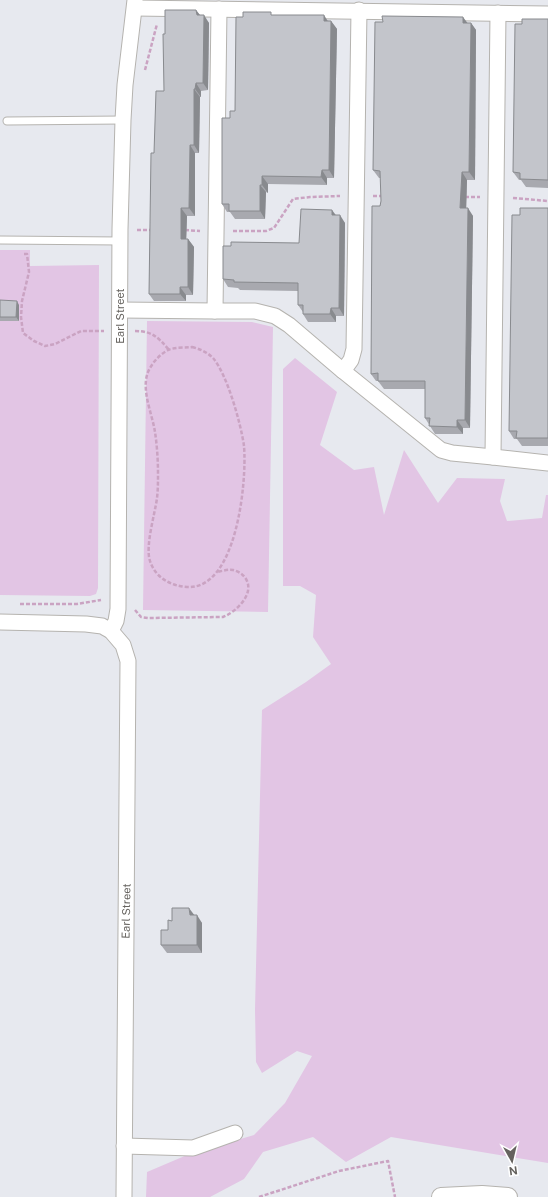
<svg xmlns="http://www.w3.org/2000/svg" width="548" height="1197" viewBox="0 0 548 1197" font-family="'Public Sans',sans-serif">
<rect width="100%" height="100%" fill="#e7e9ef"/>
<!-- green -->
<g fill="#e2c5e4">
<path d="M 0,250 L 30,250 L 30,266 L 99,265 L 98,588 L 96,594 L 90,596 L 0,595 Z"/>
<path d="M 147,321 L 252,322 L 273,327 L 268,612 L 143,610 Z"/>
<path d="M 295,358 L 337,392 L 320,445 L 354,470 L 374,467 L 384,515 L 404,450 L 438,503 L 457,478 L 505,479 L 500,501 L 507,521 L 542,518 L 546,495 L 548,495 L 548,1163 L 391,1137 L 346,1162 L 313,1137 L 263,1152 L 244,1179 L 210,1197 L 146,1197 L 147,1172 L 187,1155 L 254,1135 L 285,1103 L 312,1056 L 297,1051 L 262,1073 L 256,1062 L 255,1010 L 262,710 L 306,682 L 331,664 L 313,637 L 316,595 L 300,586 L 283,586 L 283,369 Z"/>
</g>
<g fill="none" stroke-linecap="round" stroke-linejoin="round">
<!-- service casing -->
<g stroke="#b5b3af" stroke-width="9">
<g id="service">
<path d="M 7,121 L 123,120"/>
<path d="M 0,240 L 120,241"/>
</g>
</g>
<!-- minor casing -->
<g stroke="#b5b3af" stroke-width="17">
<g id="minor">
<path d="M 135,8 L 548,14"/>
<path d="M 219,9 L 215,311 L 255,311 L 275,316 L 289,325 L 343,371"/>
<path d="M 359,10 L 354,349 L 351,360 L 343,371 L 441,450 L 452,453 L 493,457"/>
<path d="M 498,13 L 493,457 L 548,463"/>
<path d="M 120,310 L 215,311"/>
<path d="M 0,622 L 86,624 L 102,626 L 111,631 L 123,645 L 128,661 L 124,1197"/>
<path d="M 111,631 L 116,621 L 118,609 L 120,229 L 123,120 L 125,85 L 135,0"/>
<path d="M 124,1146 L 193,1148 L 235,1133"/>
</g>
</g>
<!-- tertiary casing -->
<g stroke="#b5b3af" stroke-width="20">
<path id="tertiary" d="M 441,1197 L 482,1195 L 508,1197"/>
</g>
<!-- path -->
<g stroke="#caa3c2" stroke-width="2.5" stroke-dasharray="4 2" stroke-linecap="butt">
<path d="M 145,70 L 157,24"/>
<path d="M 373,196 L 384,196"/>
<path d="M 465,197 L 480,197"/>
<path d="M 513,198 L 548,201"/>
<path d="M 137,230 L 152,230"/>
<path d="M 185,230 L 200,231"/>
<path d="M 233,231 L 266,231 L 274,228 L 293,199 L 310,197 L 340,196"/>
<path d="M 24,254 L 27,254 L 29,272 L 22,301 L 21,317 L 23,333 L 34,341 L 45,346 L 55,344 L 81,331 L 104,331"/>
<path d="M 135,331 C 152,331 158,337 169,350"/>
<path d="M 192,347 C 200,349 207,352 213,358 C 227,374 241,424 244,446 C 247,481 237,590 187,587 C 170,586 155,577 150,561 C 145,546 155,514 157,498 C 158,490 158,482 158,474 C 158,460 157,445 155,432 C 152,413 141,390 148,372 C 152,363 159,355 168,350 C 175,347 185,348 192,347 Z"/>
<path d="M 20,604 L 77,604 L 101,600"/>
<path d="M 135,610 L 141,617 L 148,618 L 223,617 C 236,612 255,594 246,579 C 243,574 238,571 233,570 C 228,569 222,571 217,572"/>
<path d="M 259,1197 L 339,1171 L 388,1161 L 395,1197"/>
</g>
<!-- service -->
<use href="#service" stroke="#fff" stroke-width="7"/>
<!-- minor -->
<use href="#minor" stroke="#fff" stroke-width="15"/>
<!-- tertiary -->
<use href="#tertiary" stroke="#fff" stroke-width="18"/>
</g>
<!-- wall -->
<g fill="#a8a9af">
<path d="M 196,10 L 200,15 L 209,23 L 208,90 L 201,91 L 201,97 L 200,97 L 199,153 L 195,153 L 195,216 L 187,216 L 186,239 L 188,239 L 194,247 L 193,295 L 186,295 L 186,301 L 154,301 L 149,294 L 154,153 L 164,91 L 165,34 Z"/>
<path d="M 273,15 L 331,21 L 337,29 L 334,178 L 327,178 L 327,185 L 268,184 L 268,193 L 266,192 L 265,219 L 235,219 L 230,212 L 227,212 L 222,204 L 230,118 L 235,111 L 243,17 Z"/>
<path d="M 548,19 L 548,188 L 526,187 L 521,180 L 519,180 L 513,172 Z"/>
<path d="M 467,23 L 471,23 L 476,30 L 475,180 L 467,180 L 466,208 L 473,216 L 470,428 L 463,428 L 463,434 L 435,434 L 425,418 L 425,389 L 384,389 L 378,381 L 376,381 L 371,374 L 380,206 L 381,201 L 381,178 L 379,178 L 373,170 Z"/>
<path d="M 548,208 L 548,446 L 522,446 L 517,439 L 514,439 L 509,431 Z"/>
<path d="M 336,215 L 345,223 L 344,316 L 336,316 L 336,322 L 308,322 L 303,314 L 303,312 L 298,305 L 298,291 L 240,290 L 238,288 L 228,287 L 223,279 L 299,243 Z"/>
<path d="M 0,300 L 19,305 L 19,321 L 0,321 Z"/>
<path d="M 194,915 L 202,923 L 202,953 L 167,953 L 161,945 L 172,921 Z"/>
</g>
<!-- shaded-wall -->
<g fill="#888a8e">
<path d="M 196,10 L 202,18 L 197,15 Z"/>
<path d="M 204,15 L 209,23 L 208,90 L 203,83 Z"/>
<path d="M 324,15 L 329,23 L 324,21 Z"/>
<path d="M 463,17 L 469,25 L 463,23 Z"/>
<path d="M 331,21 L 337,29 L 334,178 L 329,170 Z"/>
<path d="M 471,23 L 476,30 L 475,180 L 469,172 Z"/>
<path d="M 196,83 L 201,91 L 201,97 L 195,89 Z"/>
<path d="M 194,89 L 200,97 L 199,153 L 194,145 Z"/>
<path d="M 190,145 L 195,153 L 195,216 L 189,208 Z"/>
<path d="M 322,170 L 327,178 L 327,185 L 321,177 Z"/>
<path d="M 462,172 L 467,180 L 466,215 L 460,208 Z"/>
<path d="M 262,176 L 268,184 L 268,193 L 262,185 Z"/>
<path d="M 260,185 L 266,192 L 265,219 L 260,211 Z"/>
<path d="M 181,208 L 187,216 L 186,247 L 181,239 Z"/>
<path d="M 468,208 L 473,216 L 470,428 L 465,420 Z"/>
<path d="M 332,210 L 338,218 L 332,215 Z"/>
<path d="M 340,215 L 345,223 L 344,316 L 339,308 Z"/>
<path d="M 188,239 L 194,247 L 193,295 L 188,287 Z"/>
<path d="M 180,287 L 186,295 L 186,301 L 180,294 Z"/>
<path d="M 17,301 L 19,305 L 19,321 L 16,317 Z"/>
<path d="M 331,308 L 336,316 L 336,322 L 330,314 Z"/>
<path d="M 457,420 L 463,428 L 463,434 L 457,427 Z"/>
<path d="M 189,908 L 195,916 L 190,915 Z"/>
<path d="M 197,915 L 202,923 L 202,953 L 197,945 Z"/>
</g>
<!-- building -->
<g fill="#c3c5cb" stroke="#888a8e">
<path d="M 165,10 L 196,10 L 197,15 L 204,15 L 203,83 L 196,83 L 195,89 L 194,89 L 194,145 L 190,145 L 189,208 L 181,208 L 181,239 L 188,239 L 188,287 L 180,287 L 180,294 L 149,294 L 151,153 L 154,153 L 156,91 L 164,91 L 163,34 L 165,34 Z"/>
<path d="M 243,12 L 271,12 L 271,15 L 324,15 L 324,21 L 331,21 L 329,170 L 322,170 L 321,177 L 262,176 L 262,185 L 260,185 L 260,211 L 229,211 L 229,204 L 222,204 L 222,118 L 230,118 L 230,111 L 235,111 L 236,17 L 243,17 Z"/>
<path d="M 382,16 L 463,17 L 463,23 L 471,23 L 469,172 L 462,172 L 460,208 L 468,208 L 465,420 L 457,420 L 457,427 L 429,426 L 430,418 L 425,418 L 425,381 L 378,381 L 378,373 L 371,374 L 372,206 L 380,206 L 381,201 L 380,171 L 373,170 L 375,22 L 383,22 Z"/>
<path d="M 522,19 L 548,19 L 548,180 L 520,179 L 520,173 L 513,172 L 515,24 L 522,24 Z"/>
<path d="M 520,208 L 548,208 L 548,438 L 516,438 L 517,431 L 509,431 L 512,215 L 520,215 Z"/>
<path d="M 301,209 L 332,210 L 332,215 L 340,215 L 339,308 L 331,308 L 330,314 L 303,314 L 303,305 L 298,305 L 298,283 L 234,282 L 234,280 L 223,279 L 223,246 L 231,246 L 231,242 L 299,243 Z"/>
<path d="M 0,300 L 17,301 L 16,317 L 0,317 Z"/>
<path d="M 172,908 L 189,908 L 190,915 L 197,915 L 197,945 L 161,945 L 161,930 L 168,930 L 168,920 L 172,921 Z"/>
</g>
<g text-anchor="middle" stroke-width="3" stroke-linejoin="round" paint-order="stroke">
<!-- street labels -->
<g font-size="11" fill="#65625e" stroke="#fff">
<text transform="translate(120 316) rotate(-90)" y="4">Earl Street</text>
<text transform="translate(126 911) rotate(-89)" y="4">Earl Street</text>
</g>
</g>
<!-- north arrow -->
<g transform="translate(512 1161) rotate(172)" stroke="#ffffff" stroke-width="3" paint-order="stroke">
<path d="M0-3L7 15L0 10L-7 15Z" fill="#65625e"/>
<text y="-6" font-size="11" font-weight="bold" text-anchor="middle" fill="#65625e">N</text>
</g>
</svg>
